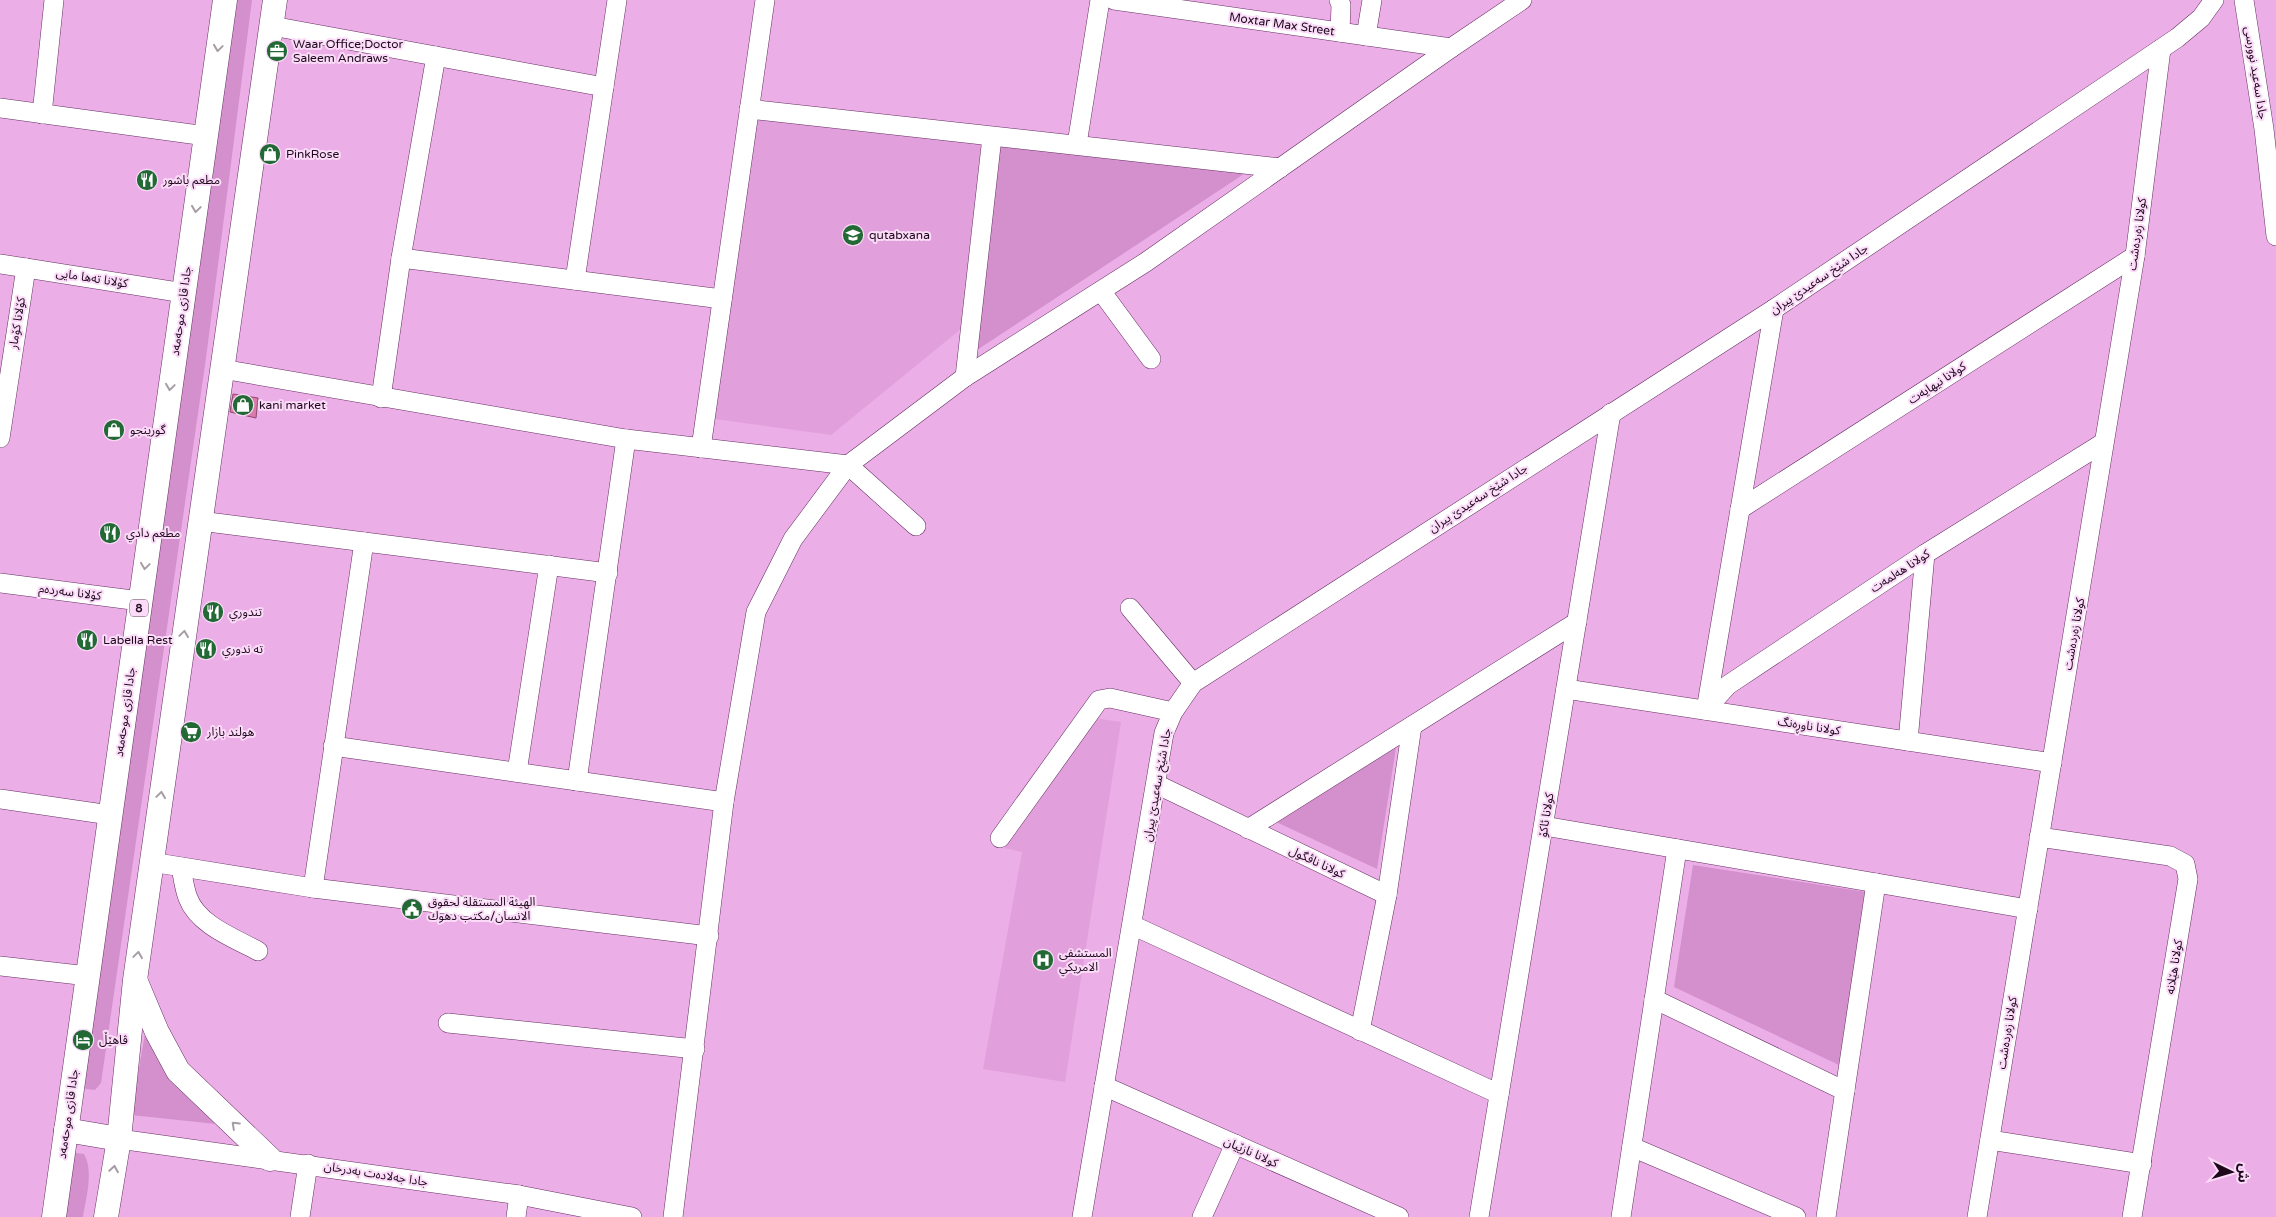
<svg xmlns="http://www.w3.org/2000/svg" width="2276" height="1217" viewBox="0 0 2276 1217" font-family="'Varela Round','Noto Sans Arabic',sans-serif">
<rect width="100%" height="100%" fill="#ecaee7"/>
<!-- built -->
<g fill="#e19fdb">
<path d="M 751,109 L 987,142 L 961,329 L 831,435 L 708,418 Z"/>
<path d="M 1094,718 L 1121,722 L 1065,1082 L 983,1069 L 1022,852 L 1004,848 Z"/>
</g>
<!-- green -->
<g fill="#d390cd">
<path d="M 233,0 L 252,0 L 206,358 L 101,1083 L 95,1090 L 86,1089 L 81,1083 Z"/>
<path d="M 1000,146 L 1247,172 L 977,350 Z"/>
<path d="M 1396,748 L 1377,869 L 1274,821 Z"/>
<path d="M 1693,865 L 1866,892 L 1839,1065 L 1674,987 Z"/>
<path d="M 147,1022 L 175,1084 L 216,1124 L 131,1115 Z"/>
<path d="M 76,1153 L 84,1154 C 94,1172 86,1197 83,1217 L 63,1217 L 71,1158 Z"/>
</g>
<!-- building -->
<path fill="#da7bab" stroke="#8e496d" d="M 233,394 L 258,398 L 256,418 L 230,412 Z"/>
<g fill="none" stroke-linecap="round" stroke-linejoin="round">
<!-- minor casing -->
<g stroke="#653062" stroke-width="20">
<g id="minor">
<path d="M 1114,0 L 1451,48"/>
<path d="M 1339,0 L 1341,5 L 1340,32"/>
<path d="M 2244,0 L 2264,129 L 2276,236"/>
<path d="M 272,26 L 604,87"/>
<path d="M 1366,36 L 1372,0"/>
<path d="M 0,108 L 206,136"/>
<path d="M 749,109 L 1280,168"/>
<path d="M 42,114 L 54,0"/>
<path d="M 1077,144 L 1100,0"/>
<path d="M 401,258 L 722,299"/>
<path d="M 0,264 L 184,293"/>
<path d="M 575,280 L 617,0"/>
<path d="M 1101,291 L 1151,359"/>
<path d="M 222,369 L 626,439 L 848,465 L 916,526"/>
<path d="M 965,377 L 992,137"/>
<path d="M 381,398 L 401,258 L 436,56"/>
<path d="M 0,438 L 26,268"/>
<path d="M 701,448 L 765,0"/>
<path d="M 1740,509 L 2135,256"/>
<path d="M 200,521 L 608,573"/>
<path d="M 0,583 L 140,601"/>
<path d="M 1130,608 L 1193,683"/>
<path d="M 1566,689 L 2052,763"/>
<path d="M 1705,710 L 1728,685 L 1925,554 L 2103,443"/>
<path d="M 1706,710 L 1774,309"/>
<path d="M 1908,741 L 1925,554"/>
<path d="M 333,746 L 724,802"/>
<path d="M 517,772 L 549,565"/>
<path d="M 577,781 L 626,439"/>
<path d="M 1156,784 L 1387,895"/>
<path d="M 0,799 L 110,815"/>
<path d="M 1544,826 L 2028,909"/>
<path d="M 1248,829 L 1577,622"/>
<path d="M 2039,837 L 2170,856 L 2185,864 L 2188,879 L 2132,1217"/>
<path d="M 1000,838 L 1099,700 L 1110,698 L 1173,712"/>
<path d="M 151,862 L 313,888 L 709,936"/>
<path d="M 181,867 C 183,877 184,888 188,898 C 198,925 234,938 258,951"/>
<path d="M 313,888 L 364,542"/>
<path d="M 1132,925 L 1499,1094"/>
<path d="M 0,966 L 88,976"/>
<path d="M 1654,999 L 1845,1091"/>
<path d="M 448,1023 L 695,1049"/>
<path d="M 1360,1031 L 1387,895 L 1412,726"/>
<path d="M 1104,1086 L 1399,1217"/>
<path d="M 119,1139 L 519,1195 L 632,1217"/>
<path d="M 1990,1140 L 2142,1164"/>
<path d="M 1632,1147 L 1796,1217"/>
<path d="M 300,1217 L 308,1164"/>
<path d="M 516,1217 L 519,1195"/>
<path d="M 673,1217 L 724,802 L 756,612 L 793,539 L 848,465 L 965,377 L 1146,262 L 1451,48 L 1522,0"/>
<path d="M 1082,1217 L 1164,733 L 1173,712 L 1193,683 L 1774,309 L 2177,38 L 2201,18 L 2214,0"/>
<path d="M 1202,1217 L 1235,1144"/>
<path d="M 1479,1217 L 1611,413"/>
<path d="M 1621,1217 L 1677,849"/>
<path d="M 1826,1217 L 1876,883"/>
<path d="M 1977,1217 L 2135,256 L 2161,49"/>
</g>
</g>
<!-- major casing -->
<g stroke="#653062" stroke-width="25">
<g id="major">
<path d="M 136,982 L 157,1032 L 178,1071 L 270,1159"/>
<path d="M 66,1130 L 119,1139"/>
<path d="M 54,1217 L 225,0"/>
<path d="M 106,1217 L 119,1139 L 135,980 L 275,0"/>
</g>
</g>
<!-- minor -->
<use href="#minor" stroke="#fff" stroke-width="19"/>
<!-- major -->
<use href="#major" stroke="#fff" stroke-width="24"/>
</g>
<!-- one-way arrows -->
<defs><path id="oneway-chevron" d="M-2-3.5L2.5 0L-2 3.5" fill="none" stroke-width="1.6" stroke-linecap="round" stroke-linejoin="round" transform="scale(1.25)"/></defs>
<g stroke="#a59ca4">
<use href="#oneway-chevron" transform="translate(218 48) rotate(98)"/>
<use href="#oneway-chevron" transform="translate(196 209) rotate(98)"/>
<use href="#oneway-chevron" transform="translate(170 387) rotate(98)"/>
<use href="#oneway-chevron" transform="translate(145 566) rotate(98)"/>
<use href="#oneway-chevron" transform="translate(184 634) rotate(-82)"/>
<use href="#oneway-chevron" transform="translate(161 795) rotate(-82)"/>
<use href="#oneway-chevron" transform="translate(138 955) rotate(-82)"/>
<use href="#oneway-chevron" transform="translate(235 1125) rotate(-137)"/>
<use href="#oneway-chevron" transform="translate(114 1169) rotate(-81)"/>
</g>
<!-- icons -->
<defs>
<g id="office-disc" transform="scale(1.125)"><circle r="9.5" fill="#226936" stroke="#fbdbf8"/><path d="M-6-3h4V-5.5h4V-3h4V5H-6ZM-1-4.5V-3h2v-1.5ZM-6 0V1H6V0Z" fill="#fff"/></g>
<g id="shop-disc" transform="scale(1.125)"><circle r="9.5" fill="#226936" stroke="#fbdbf8"/><path d="M-5-2.5h2.3a2.7 3.5 0 0 1 5.4 0H5L5.5 6h-11ZM-1.5-2.5h3a1.5 2.3 0 0 0-3 0Z" fill="#fff"/></g>
<g id="restaurant-disc" transform="scale(1.125)"><circle r="9.5" fill="#226936" stroke="#fbdbf8"/><path d="M-5-6h1v4h1v-4h1v4h1v-4h1v5L-1.5 .5V6h-2V.5L-5-1ZM5-6V6H3V1.5H1.5Q1.5-4 5-6Z" fill="#fff"/></g>
<g id="school-disc" transform="scale(1.125)"><circle r="9.5" fill="#226936" stroke="#fbdbf8"/><path d="M0-5L7-2L0 1L-7-2ZM-4 1L0 2.5L4 1V4Q0 6-4 4Z" fill="#fff"/></g>
<g id="supermarket-disc" transform="scale(1.125)"><circle r="9.5" fill="#226936" stroke="#fbdbf8"/><path d="M-6-5.5h2.5l.6 2H6L4.5 2H-2.5L-4.4-4H-6ZM-1.5 3.2a1.3 1.3 0 1 0 .1 0ZM3 3.2a1.3 1.3 0 1 0 .1 0Z" fill="#fff"/></g>
<g id="civic-disc" transform="scale(1.125)"><circle r="9.5" fill="#226936" stroke="#fbdbf8"/><path d="M-.6-6.5H3V-4.5H.6V-3L4-1V1h2V6H-6V1h2V-1L-.6-3ZM-1.2 2.5V6h2.4V2.5Z" fill="#fff"/></g>
<g id="hospital-disc" transform="scale(1.125)"><circle r="9.5" fill="#226936" stroke="#fbdbf8"/><path d="M-5-5h3v3.5h4V-5h3V5h-3V1.5h-4V5h-3Z" fill="#fff"/></g>
<g id="hotel-disc" transform="scale(1.125)"><circle r="9.5" fill="#226936" stroke="#fbdbf8"/><path d="M-6-4.5h1.5V1H6V5H4.5V3h-9V5H-6ZM-4 0a1.8 1.8 0 1 1 3.6 0ZM.5 0V-2.5h3Q6-2.5 6 0Z" fill="#fff"/></g>
</defs>
<g fill-rule="evenodd">
<use href="#office-disc" x="277" y="51"/>
<use href="#shop-disc" x="270" y="154"/>
<use href="#restaurant-disc" x="147" y="180"/>
<use href="#school-disc" x="853" y="235"/>
<use href="#shop-disc" x="243" y="405"/>
<use href="#shop-disc" x="114" y="430"/>
<use href="#restaurant-disc" x="110" y="533"/>
<use href="#restaurant-disc" x="213" y="612"/>
<use href="#restaurant-disc" x="87" y="640"/>
<use href="#restaurant-disc" x="206" y="649"/>
<use href="#supermarket-disc" x="191" y="732"/>
<use href="#civic-disc" x="412" y="909"/>
<use href="#hospital-disc" x="1043" y="960"/>
<use href="#hotel-disc" x="83" y="1040"/>
</g>
<g text-anchor="middle" stroke-width="4" stroke-linejoin="round" paint-order="stroke">
<!-- shield labels -->
<rect fill="#fbdbf8" stroke="#60475e" stroke-width="1" x="130" y="599.5" width="18" height="17" rx="4"/>
<g font-size="11" font-weight="bold" fill="#1d081c">
<text x="139" y="612">8</text>
</g>
<!-- street labels -->
<g font-size="12" fill="#1d081c" stroke="#fbdbf8">
<text transform="translate(1282 24) rotate(8)" y="4">Moxtar Max Street</text>
<text transform="translate(2256 73) rotate(81)" y="4">جادا سەعید نوورسی</text>
<text transform="translate(2137 234) rotate(-82)" y="4">کولانا زەردەشت</text>
<text transform="translate(92 278) rotate(9)" y="4">کۆلانا تەها مایی</text>
<text transform="translate(1819 279) rotate(-34)" y="4">جادا شێخ سەعیدێ پیران</text>
<text transform="translate(181 311) rotate(-82)" y="4">جادا قازی موحەمەد</text>
<text transform="translate(17 323) rotate(-81)" y="4">کۆلانا کۆمار</text>
<text transform="translate(1937 383) rotate(-33)" y="4">کولانا نیهایەت</text>
<text transform="translate(1478 498) rotate(-33)" y="4">جادا شێخ سەعیدێ پیران</text>
<text transform="translate(1900 571) rotate(-33)" y="4">کولانا هەلمەت</text>
<text transform="translate(70 592) rotate(7)" y="4">کۆلانا سەردەم</text>
<text transform="translate(2074 634) rotate(-80)" y="4">کولانا زەردەشت</text>
<text transform="translate(125 712) rotate(-82)" y="4">جادا قازی موحەمەد</text>
<text transform="translate(1809 726) rotate(9)" y="4">کولانا ناوڕەنگ</text>
<text transform="translate(1157 785) rotate(-80)" y="4">جادا شێخ سەعیدێ پیران</text>
<text transform="translate(1546 815) rotate(-81)" y="4">کولانا ئاکۆ</text>
<text transform="translate(1317 862) rotate(25)" y="4">کولانا ناڤگول</text>
<text transform="translate(2174 967) rotate(-81)" y="4">کولانا هێلانە</text>
<text transform="translate(2007 1033) rotate(-81)" y="4">کولانا زەردەشت</text>
<text transform="translate(68 1114) rotate(-82)" y="4">جادا قازی موحەمەد</text>
<text transform="translate(1251 1152) rotate(24)" y="4">کولانا نازێیان</text>
<text transform="translate(376 1174) rotate(9)" y="4">جادا جەلادەت بەدرخان</text>
</g>
<!-- poi labels -->
<g font-size="12" fill="#1d081c" stroke="#fbdbf8" text-anchor="start">
<text x="293" y="48">Waar Office;Doctor<tspan x="293" dy="14">Saleem Andraws</tspan></text>
<text x="286" y="158">PinkRose</text>
<text x="163" y="184">مطعم باشور</text>
<text x="869" y="239">qutabxana</text>
<text x="259" y="409">kani market</text>
<text x="130" y="434">گورينجو</text>
<text x="126" y="537">مطعم دادي</text>
<text x="229" y="616">تندوري</text>
<text x="103" y="644">Labella Rest</text>
<text x="222" y="653">ته ندوري</text>
<text x="207" y="736">هولند بازار</text>
<text x="428" y="906">الهيئة المستقلة لحقوق<tspan x="428" dy="14">الانسان/مكتب دهوك</tspan></text>
<text x="1059" y="957">المستشفى<tspan x="1059" dy="14">الامريكي</tspan></text>
<text x="99" y="1044">ڤاهێڵ</text>
</g>
</g>
<!-- north arrow -->
<g transform="translate(2231 1172) rotate(95)" stroke="#fbdbf8" stroke-width="4" paint-order="stroke">
<path d="M0-4L9 19L0 12L-9 19Z" fill="#1d081c"/>
<text y="-8" font-size="14" font-weight="bold" text-anchor="middle" fill="#1d081c">ش</text>
</g>
</svg>
